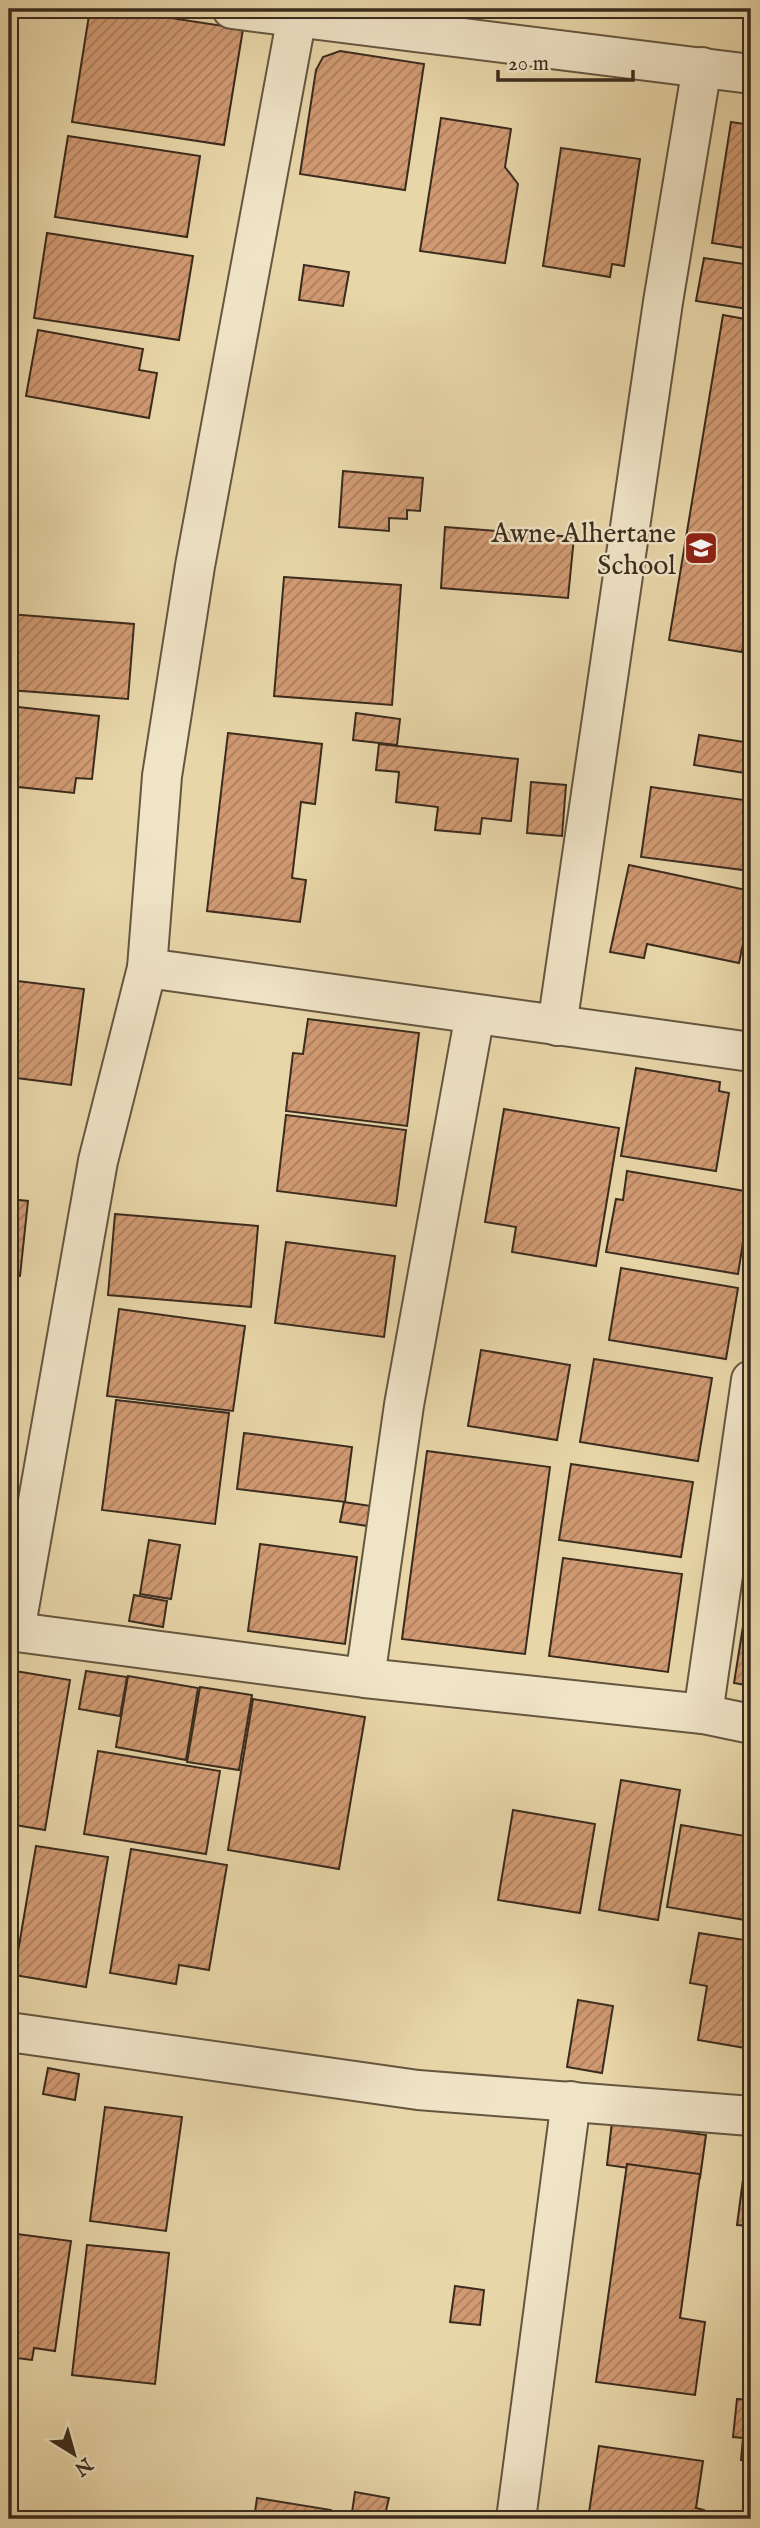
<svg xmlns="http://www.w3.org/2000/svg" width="760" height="2528" viewBox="0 0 760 2528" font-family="'IM FELL English',serif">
<defs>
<pattern id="building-hatch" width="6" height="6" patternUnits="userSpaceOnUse" patternTransform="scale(1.75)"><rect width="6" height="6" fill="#d19a73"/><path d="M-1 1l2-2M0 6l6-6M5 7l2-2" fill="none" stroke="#ab7e5e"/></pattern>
</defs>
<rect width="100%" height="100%" fill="#e8d6a9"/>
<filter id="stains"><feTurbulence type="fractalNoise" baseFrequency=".00286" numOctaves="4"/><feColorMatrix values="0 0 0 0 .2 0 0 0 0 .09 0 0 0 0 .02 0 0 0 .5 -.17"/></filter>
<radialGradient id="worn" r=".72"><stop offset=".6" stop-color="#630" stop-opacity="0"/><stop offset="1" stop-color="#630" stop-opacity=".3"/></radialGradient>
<!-- building -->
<g fill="url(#building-hatch)" stroke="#392b1d" stroke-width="2">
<path d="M 90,9 L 112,9 L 243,29 L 224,145 L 72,122 Z"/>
<path d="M 340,51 L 424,64 L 405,190 L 300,174 L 316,70 L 323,57 Z"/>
<path d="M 441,118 L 511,129 L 505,167 L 518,184 L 505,263 L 420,251 Z"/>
<path d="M 731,122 L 751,125 L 751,249 L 712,243 Z"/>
<path d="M 68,136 L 200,156 L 187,237 L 55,217 Z"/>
<path d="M 561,148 L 640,159 L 624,266 L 612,264 L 610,277 L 543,266 Z"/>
<path d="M 47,233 L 193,256 L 179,340 L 34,318 Z"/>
<path d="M 704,258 L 751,265 L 748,309 L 696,301 Z"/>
<path d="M 304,265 L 349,272 L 343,306 L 299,300 Z"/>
<path d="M 723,315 L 751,320 L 751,596 L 742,652 L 669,640 Z"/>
<path d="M 38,330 L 143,349 L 139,370 L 157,373 L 149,418 L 26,396 Z"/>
<path d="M 343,471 L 423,478 L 420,511 L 407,510 L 407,519 L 389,518 L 389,531 L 339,527 Z"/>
<path d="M 445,527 L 574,537 L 568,598 L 441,588 Z"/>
<path d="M 284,577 L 401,585 L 392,705 L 274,696 Z"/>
<path d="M 9,614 L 134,624 L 128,699 L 9,690 Z"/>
<path d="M 9,706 L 99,716 L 92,779 L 76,778 L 74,793 L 9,786 Z"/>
<path d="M 356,713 L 400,719 L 397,745 L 353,740 Z"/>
<path d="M 228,733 L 322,744 L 315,804 L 301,802 L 292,878 L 306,880 L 300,922 L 207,911 Z"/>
<path d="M 699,735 L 751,743 L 751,774 L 694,765 Z"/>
<path d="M 379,744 L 518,759 L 511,821 L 482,818 L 480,834 L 435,830 L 438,807 L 396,802 L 399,772 L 376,770 Z"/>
<path d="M 531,782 L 566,785 L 562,836 L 527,833 Z"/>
<path d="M 651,787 L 751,801 L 751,871 L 641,857 Z"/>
<path d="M 629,865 L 751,891 L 751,906 L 739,963 L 647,944 L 644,958 L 610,952 Z"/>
<path d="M 9,980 L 84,989 L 71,1085 L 9,1077 Z"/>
<path d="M 308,1019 L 419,1033 L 407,1126 L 286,1111 L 293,1053 L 303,1054 Z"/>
<path d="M 636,1068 L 720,1082 L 719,1091 L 729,1093 L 716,1171 L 621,1156 Z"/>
<path d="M 504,1109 L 619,1128 L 596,1266 L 512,1252 L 516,1227 L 485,1222 Z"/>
<path d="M 286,1115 L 406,1130 L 396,1206 L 277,1191 Z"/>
<path d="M 627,1171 L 751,1192 L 738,1274 L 606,1252 L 616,1199 L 623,1200 Z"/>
<path d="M 9,1199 L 28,1201 L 20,1276 L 9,1275 Z"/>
<path d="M 115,1214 L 258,1226 L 251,1307 L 108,1295 Z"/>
<path d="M 286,1242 L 395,1256 L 384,1337 L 275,1323 Z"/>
<path d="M 621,1268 L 738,1288 L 726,1359 L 609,1340 Z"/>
<path d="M 9,1292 L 16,1292 L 9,1356 Z"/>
<path d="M 119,1309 L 245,1326 L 233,1411 L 107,1396 Z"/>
<path d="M 481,1350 L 570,1365 L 557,1440 L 468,1426 Z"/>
<path d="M 594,1359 L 712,1378 L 698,1461 L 580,1442 Z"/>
<path d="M 116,1400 L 229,1413 L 215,1524 L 102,1510 Z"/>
<path d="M 244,1433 L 352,1447 L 345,1502 L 237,1489 Z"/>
<path d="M 427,1451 L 550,1467 L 525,1654 L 402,1639 Z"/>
<path d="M 571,1464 L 693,1482 L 681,1557 L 559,1540 Z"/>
<path d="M 344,1502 L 371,1506 L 368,1526 L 340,1522 Z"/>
<path d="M 149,1540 L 180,1545 L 171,1599 L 140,1594 Z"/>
<path d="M 260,1544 L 357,1557 L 345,1644 L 248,1631 Z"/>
<path d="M 563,1558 L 682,1574 L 668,1672 L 549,1656 Z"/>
<path d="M 751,1576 L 751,1686 L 734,1683 Z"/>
<path d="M 134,1595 L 167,1601 L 163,1627 L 129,1621 Z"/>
<path d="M 9,1670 L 70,1680 L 45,1830 L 9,1824 Z"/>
<path d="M 86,1671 L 127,1677 L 120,1716 L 79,1709 Z"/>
<path d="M 128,1676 L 198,1688 L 186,1760 L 116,1747 Z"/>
<path d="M 200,1687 L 252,1695 L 239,1770 L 187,1762 Z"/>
<path d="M 253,1699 L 365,1717 L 339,1869 L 228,1850 Z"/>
<path d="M 98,1751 L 220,1771 L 206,1854 L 84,1834 Z"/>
<path d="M 621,1780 L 680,1790 L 658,1920 L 599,1910 Z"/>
<path d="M 513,1810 L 595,1824 L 580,1913 L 498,1900 Z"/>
<path d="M 681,1825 L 751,1837 L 751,1921 L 667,1907 Z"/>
<path d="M 36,1846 L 108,1857 L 86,1987 L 14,1975 Z"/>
<path d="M 131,1849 L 227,1865 L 209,1970 L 179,1965 L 176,1984 L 110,1973 Z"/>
<path d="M 699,1933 L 751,1941 L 751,2049 L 698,2040 L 707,1986 L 690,1983 Z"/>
<path d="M 578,2000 L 613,2006 L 602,2073 L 567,2067 Z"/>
<path d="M 48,2068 L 79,2074 L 75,2100 L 43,2094 Z"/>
<path d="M 105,2107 L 182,2117 L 166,2231 L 90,2221 Z"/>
<path d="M 751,2119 L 751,2226 L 737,2225 Z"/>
<path d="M 612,2122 L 706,2135 L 700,2178 L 607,2165 Z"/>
<path d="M 627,2164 L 700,2174 L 680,2318 L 705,2322 L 695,2395 L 596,2382 Z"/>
<path d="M 9,2233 L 71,2241 L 55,2351 L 34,2348 L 32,2360 L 9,2357 Z"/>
<path d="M 87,2245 L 169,2253 L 155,2384 L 72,2375 Z"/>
<path d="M 455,2286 L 484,2290 L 480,2325 L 450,2322 Z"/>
<path d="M 737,2399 L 751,2400 L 751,2461 L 741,2460 L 743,2438 L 733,2437 Z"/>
<path d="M 599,2446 L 703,2461 L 696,2508 L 704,2510 L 703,2519 L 588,2519 Z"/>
<path d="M 355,2492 L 389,2498 L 384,2519 L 351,2519 Z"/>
<path d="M 257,2498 L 331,2510 L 330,2519 L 254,2519 Z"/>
</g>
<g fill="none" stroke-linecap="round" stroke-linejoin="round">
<!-- street casing -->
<g stroke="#655640" stroke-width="42">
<g id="street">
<path d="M 232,9 L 751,74"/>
<path d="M 147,968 L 751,1052"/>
<path d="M 557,1026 L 663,302 L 702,67"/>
<path d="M 9,1631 L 365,1678 L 703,1714 L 751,1724"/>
<path d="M 15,1631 L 98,1161 L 147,968 L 162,776 L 195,566 L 297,16"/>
<path d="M 365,1678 L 404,1405 L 475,1014"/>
<path d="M 703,1714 L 751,1380"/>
<path d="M 9,2032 L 418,2090 L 751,2116"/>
<path d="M 516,2519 L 571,2101"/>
</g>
</g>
<!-- street -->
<use href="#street" stroke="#f0e4c7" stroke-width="38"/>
</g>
<!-- icons -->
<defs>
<g id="school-square" transform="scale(1.75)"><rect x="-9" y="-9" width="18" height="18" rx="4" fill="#8f2418" stroke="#f0e4c7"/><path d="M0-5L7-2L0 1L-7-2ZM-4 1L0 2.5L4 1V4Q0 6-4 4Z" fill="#fff"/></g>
</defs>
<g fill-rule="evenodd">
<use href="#school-square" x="701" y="548"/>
</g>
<g text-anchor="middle" stroke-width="5" stroke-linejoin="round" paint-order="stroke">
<!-- poi labels -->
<g font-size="28" fill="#392b1d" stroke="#f0e4c7" text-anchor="end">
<text x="676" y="542">Awne Alhertane<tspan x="676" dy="32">School</tspan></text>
</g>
</g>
<!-- margin -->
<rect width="760" height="2528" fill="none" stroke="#e8d6a9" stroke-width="35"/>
<rect x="10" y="10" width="739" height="2507" fill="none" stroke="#392b1d" stroke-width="3.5"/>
<rect x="18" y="18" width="725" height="2493" fill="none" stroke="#392b1d" stroke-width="2"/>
<!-- north arrow -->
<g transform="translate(74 2454) rotate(143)" stroke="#f0e4c7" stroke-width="5" paint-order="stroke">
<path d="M0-5L12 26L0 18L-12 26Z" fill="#392b1d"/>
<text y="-10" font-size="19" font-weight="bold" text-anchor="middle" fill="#392b1d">N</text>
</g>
<!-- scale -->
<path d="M498 70v10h135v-10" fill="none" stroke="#392b1d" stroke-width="3.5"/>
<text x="508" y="70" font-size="21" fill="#392b1d" stroke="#f0e4c7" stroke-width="5" paint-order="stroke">20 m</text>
<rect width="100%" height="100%" filter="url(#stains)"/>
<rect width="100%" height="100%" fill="url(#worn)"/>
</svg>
